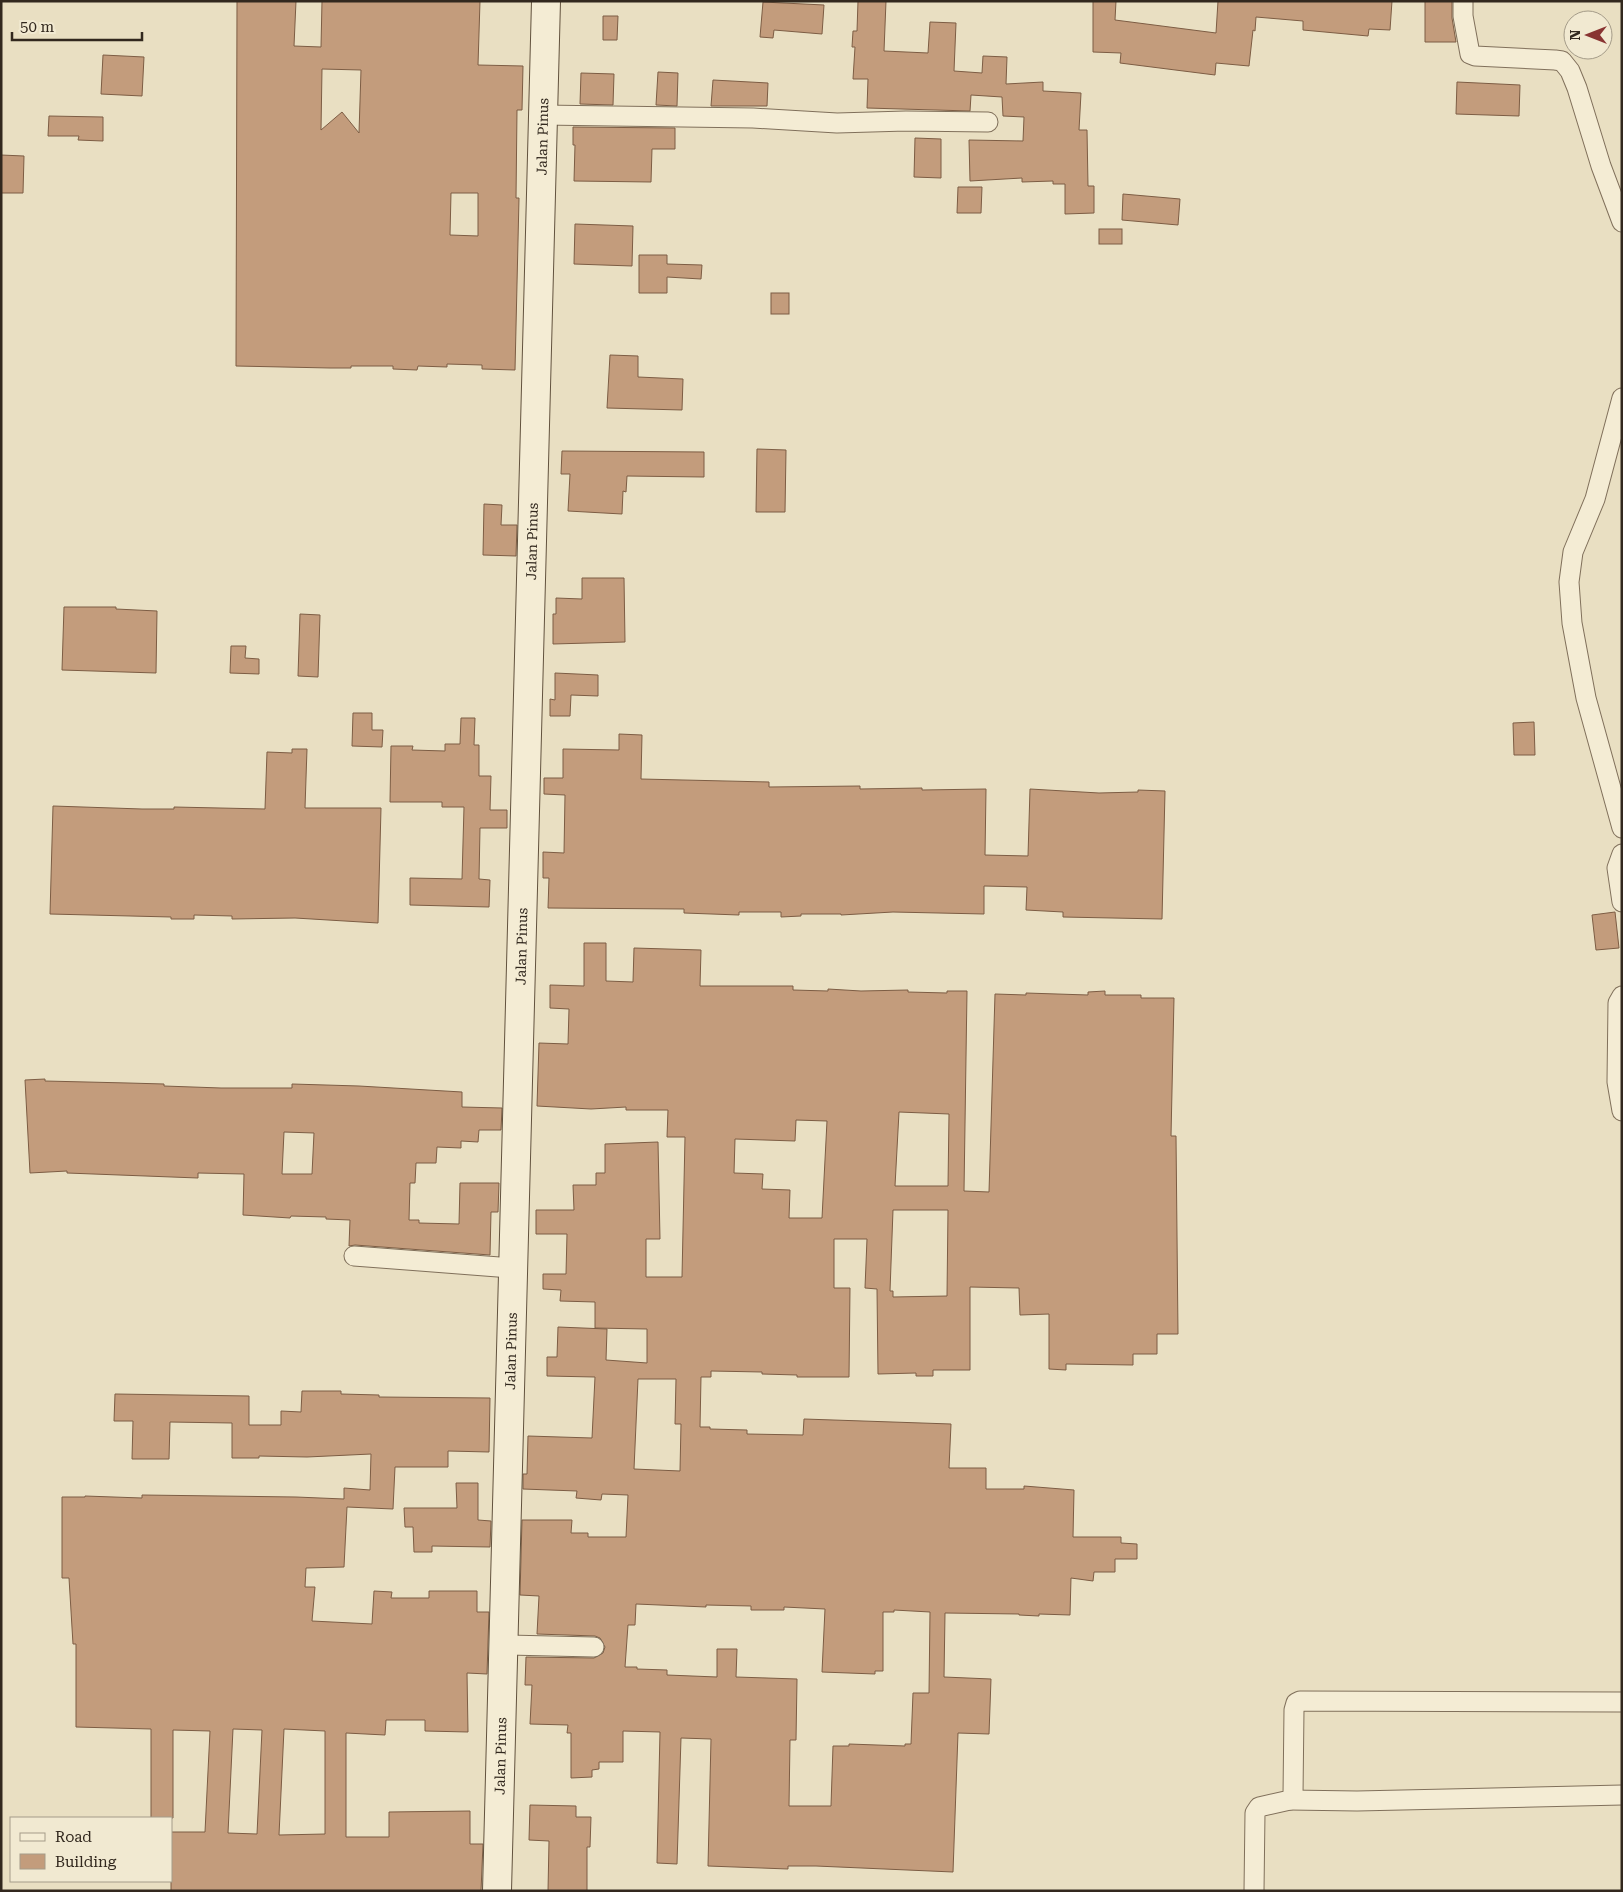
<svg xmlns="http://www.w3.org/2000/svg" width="1623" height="1892" viewBox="0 0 1623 1892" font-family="'Roboto Serif',serif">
<rect width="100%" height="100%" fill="#e9dfc2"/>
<!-- building -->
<g fill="#c39c7c" stroke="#7d5d44" fill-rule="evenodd">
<path d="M 237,1 L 296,1 L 294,46 L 321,47 L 322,1 L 480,1 L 478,65 L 523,66 L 522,110 L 517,110 L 516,198 L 519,198 L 515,370 L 482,369 L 482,365 L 447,364 L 447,367 L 418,366 L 417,370 L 393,369 L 393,366 L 351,366 L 351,368 L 330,368 L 236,366 ZM 322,69 L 361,70 L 359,133 L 342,112 L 321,130 ZM 451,193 L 478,193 L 478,236 L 450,235 Z"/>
<path d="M 858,1 L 886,1 L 884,51 L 928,53 L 930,22 L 956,23 L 954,71 L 982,73 L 983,56 L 1007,57 L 1006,84 L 1043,82 L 1043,91 L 1081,93 L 1079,130 L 1087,130 L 1088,186 L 1094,186 L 1094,213 L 1065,214 L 1065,184 L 1053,184 L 1053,181 L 1022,182 L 1022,178 L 970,181 L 969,140 L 1023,141 L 1024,117 L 1003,116 L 1002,97 L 971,95 L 970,111 L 867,108 L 868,79 L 853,79 L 855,47 L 852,47 L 853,31 L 857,31 Z"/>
<path d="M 1093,1 L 1116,1 L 1115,20 L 1216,33 L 1218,1 L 1392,1 L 1390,30 L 1369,29 L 1368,36 L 1303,30 L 1303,21 L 1256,17 L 1255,31 L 1253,30 L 1249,66 L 1216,63 L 1215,75 L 1120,63 L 1121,53 L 1093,52 Z"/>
<path d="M 1425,1 L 1452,1 L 1452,18 L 1456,42 L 1425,42 Z"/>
<path d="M 763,2 L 824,5 L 822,34 L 774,30 L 773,38 L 760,37 Z"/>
<path d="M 603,16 L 618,16 L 617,40 L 603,40 Z"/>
<path d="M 103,55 L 144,57 L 142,96 L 101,94 Z"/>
<path d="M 658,72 L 678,73 L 677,106 L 656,105 Z"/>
<path d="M 581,73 L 614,74 L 613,105 L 580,104 Z"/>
<path d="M 713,80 L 768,83 L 767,106 L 711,106 Z"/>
<path d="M 1457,82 L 1520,85 L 1519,116 L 1456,114 Z"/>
<path d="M 49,116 L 103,117 L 103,141 L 78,140 L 79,136 L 48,136 Z"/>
<path d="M 573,127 L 675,128 L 675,149 L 652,149 L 651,182 L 574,181 L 575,145 L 573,145 Z"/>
<path d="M 915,138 L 941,139 L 941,178 L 914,177 Z"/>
<path d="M 1,155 L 24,156 L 23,193 L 1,193 Z"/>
<path d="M 958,187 L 982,187 L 981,213 L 957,213 Z"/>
<path d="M 1123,194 L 1180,199 L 1178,225 L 1122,220 Z"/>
<path d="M 575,224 L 633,226 L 632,266 L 574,264 Z"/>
<rect x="1099" y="229" width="23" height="15"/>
<path d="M 639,255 L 667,255 L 667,264 L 702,265 L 701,279 L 667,277 L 667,293 L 639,293 Z"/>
<rect x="771" y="293" width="18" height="21"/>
<path d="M 610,355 L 638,356 L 638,377 L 683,379 L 682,410 L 607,408 Z"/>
<path d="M 757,449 L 786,450 L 785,512 L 756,512 Z"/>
<path d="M 562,451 L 704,452 L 704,477 L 627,476 L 626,492 L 623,491 L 622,514 L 568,511 L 570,474 L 561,474 Z"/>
<path d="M 484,504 L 502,505 L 501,525 L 517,525 L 516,556 L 483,555 Z"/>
<path d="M 582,578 L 624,578 L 625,642 L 553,644 L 553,614 L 556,614 L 556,598 L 582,599 Z"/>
<path d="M 64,607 L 116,607 L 116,609 L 157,611 L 156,673 L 62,670 Z"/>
<path d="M 300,614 L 320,615 L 318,677 L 298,676 Z"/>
<path d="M 231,646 L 246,646 L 245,658 L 259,659 L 259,674 L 230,673 Z"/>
<path d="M 555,673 L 598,675 L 598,696 L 571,695 L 570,716 L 550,716 L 550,699 L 555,700 Z"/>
<path d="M 353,713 L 372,713 L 372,730 L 383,730 L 382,747 L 352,746 Z"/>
<path d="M 461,718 L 475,718 L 474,745 L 479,745 L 479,776 L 491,776 L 490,810 L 507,810 L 507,828 L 480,828 L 479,879 L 490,880 L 489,907 L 410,905 L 410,878 L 462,879 L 464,807 L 442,807 L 442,802 L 390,802 L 391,746 L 413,746 L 412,750 L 445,751 L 445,744 L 460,744 Z"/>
<path d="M 1534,722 L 1535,755 L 1514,755 L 1513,723 Z"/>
<path d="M 619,734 L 642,735 L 641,779 L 769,782 L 769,787 L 860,786 L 860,789 L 922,788 L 922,790 L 986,789 L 985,855 L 1028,856 L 1030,789 L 1099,793 L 1138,792 L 1138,790 L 1165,791 L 1162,919 L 1063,917 L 1063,912 L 1026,910 L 1027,887 L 984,886 L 984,914 L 893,912 L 841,915 L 841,914 L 801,914 L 801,916 L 781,917 L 781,912 L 739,912 L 739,915 L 684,913 L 684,909 L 548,908 L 549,878 L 543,878 L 543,852 L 564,853 L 565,795 L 544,794 L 544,778 L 563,778 L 563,749 L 619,750 Z"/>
<path d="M 292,749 L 307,749 L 305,808 L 381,808 L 378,923 L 295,918 L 232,919 L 232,916 L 194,915 L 194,919 L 171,919 L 171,917 L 50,914 L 53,806 L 142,809 L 174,809 L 174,807 L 265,809 L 267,752 L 292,753 Z"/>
<path d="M 1615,912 L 1619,948 L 1596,950 L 1592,915 Z"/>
<path d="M 584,943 L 606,943 L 606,981 L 633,982 L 634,948 L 701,950 L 700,986 L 793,986 L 793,990 L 828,991 L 828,989 L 861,991 L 908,990 L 908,992 L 947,993 L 947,991 L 967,991 L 964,1191 L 989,1192 L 995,994 L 1026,995 L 1026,993 L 1088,995 L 1088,992 L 1105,991 L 1105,995 L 1141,995 L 1141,998 L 1174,998 L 1171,1136 L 1176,1136 L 1178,1334 L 1157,1334 L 1157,1354 L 1133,1354 L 1133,1365 L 1066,1364 L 1066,1370 L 1049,1369 L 1049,1314 L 1020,1315 L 1019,1288 L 970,1287 L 970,1370 L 933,1370 L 933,1376 L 916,1376 L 916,1373 L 878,1374 L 877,1289 L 865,1288 L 867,1239 L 834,1239 L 834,1288 L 850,1288 L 849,1377 L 797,1377 L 797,1375 L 762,1374 L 762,1372 L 711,1371 L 711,1377 L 701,1377 L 700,1427 L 710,1427 L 710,1429 L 747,1430 L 747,1434 L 803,1435 L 804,1419 L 951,1424 L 949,1468 L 986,1468 L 986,1489 L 1024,1489 L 1024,1486 L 1074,1490 L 1073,1537 L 1121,1537 L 1121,1543 L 1137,1544 L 1137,1559 L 1115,1559 L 1115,1572 L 1094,1572 L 1093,1581 L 1071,1578 L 1070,1615 L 1039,1614 L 1039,1616 L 1019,1615 L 1019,1614 L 945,1613 L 944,1677 L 991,1679 L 989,1734 L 958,1733 L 953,1872 L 816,1866 L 788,1866 L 788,1869 L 708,1866 L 711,1739 L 681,1738 L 677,1864 L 657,1863 L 660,1732 L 623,1731 L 623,1762 L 599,1762 L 599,1769 L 592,1770 L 592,1777 L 571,1778 L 571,1733 L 567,1733 L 568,1725 L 530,1724 L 532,1685 L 525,1685 L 526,1657 L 594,1658 L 603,1653 L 605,1647 L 600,1638 L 595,1636 L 537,1634 L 539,1596 L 520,1595 L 522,1520 L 572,1520 L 571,1533 L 588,1533 L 588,1537 L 626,1537 L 628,1495 L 602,1494 L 601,1500 L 576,1498 L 577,1491 L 523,1489 L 523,1474 L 527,1474 L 528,1436 L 592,1438 L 595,1377 L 547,1376 L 547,1357 L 557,1357 L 558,1327 L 607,1329 L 606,1360 L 647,1363 L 647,1329 L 595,1328 L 595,1302 L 560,1301 L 561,1290 L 543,1289 L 543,1274 L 566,1274 L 567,1234 L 536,1234 L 536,1210 L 574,1210 L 573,1185 L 596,1185 L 596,1173 L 605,1173 L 605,1144 L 658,1142 L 660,1239 L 646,1239 L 646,1277 L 682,1277 L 685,1137 L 667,1137 L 668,1110 L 626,1110 L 626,1107 L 591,1109 L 537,1106 L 539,1043 L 568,1044 L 569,1009 L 550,1008 L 550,985 L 584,986 ZM 899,1112 L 949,1114 L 948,1186 L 895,1186 ZM 796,1120 L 827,1121 L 822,1218 L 789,1218 L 790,1190 L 762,1189 L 763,1174 L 734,1173 L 735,1139 L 795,1141 ZM 893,1210 L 948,1210 L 947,1296 L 893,1297 L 893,1291 L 890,1291 ZM 638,1379 L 676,1379 L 675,1424 L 681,1424 L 680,1471 L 634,1469 ZM 636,1604 L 706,1607 L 706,1605 L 751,1606 L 751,1610 L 784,1610 L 784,1607 L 825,1609 L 822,1672 L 875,1674 L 875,1671 L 883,1671 L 883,1612 L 894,1612 L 894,1610 L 930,1612 L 929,1693 L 913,1693 L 911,1744 L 905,1744 L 905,1746 L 849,1744 L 849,1746 L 833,1746 L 831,1806 L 789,1806 L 790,1740 L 796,1740 L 797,1679 L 736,1677 L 737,1649 L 717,1649 L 717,1677 L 667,1675 L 667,1670 L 637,1669 L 637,1667 L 625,1667 L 628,1625 L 635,1625 Z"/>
<path d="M 45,1079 L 45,1081 L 128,1083 L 164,1084 L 164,1086 L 221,1088 L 292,1088 L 292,1084 L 359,1086 L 462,1092 L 462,1107 L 502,1108 L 501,1130 L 479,1130 L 478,1142 L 461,1141 L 461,1148 L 437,1147 L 436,1163 L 416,1163 L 415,1183 L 410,1183 L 409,1220 L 419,1220 L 419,1223 L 459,1224 L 460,1183 L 499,1183 L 498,1212 L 491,1212 L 490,1255 L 355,1245 L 349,1246 L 350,1220 L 326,1219 L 326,1217 L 291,1216 L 290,1218 L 243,1215 L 244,1174 L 198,1173 L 198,1178 L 67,1173 L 67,1171 L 30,1173 L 25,1080 ZM 284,1132 L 314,1133 L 312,1174 L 282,1174 Z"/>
<path d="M 302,1391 L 341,1391 L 341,1394 L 379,1395 L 379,1397 L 490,1398 L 489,1452 L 448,1451 L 448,1467 L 395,1467 L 393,1509 L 347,1507 L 344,1567 L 306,1568 L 305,1587 L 315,1587 L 312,1621 L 372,1624 L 374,1591 L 392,1592 L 391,1598 L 429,1598 L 429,1591 L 477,1591 L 477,1612 L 489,1612 L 487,1674 L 467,1673 L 468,1732 L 425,1731 L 425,1720 L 386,1720 L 385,1735 L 346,1733 L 346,1837 L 389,1837 L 389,1812 L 470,1811 L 470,1844 L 483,1844 L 481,1891 L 171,1891 L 171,1832 L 205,1832 L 210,1731 L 173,1730 L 173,1818 L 151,1818 L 151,1729 L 76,1727 L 76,1644 L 73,1644 L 69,1578 L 62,1578 L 62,1497 L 85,1497 L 85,1496 L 142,1498 L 142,1495 L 296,1497 L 344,1499 L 344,1488 L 370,1490 L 371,1454 L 307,1457 L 259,1456 L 259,1458 L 232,1458 L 232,1423 L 170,1422 L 169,1459 L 132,1459 L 133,1421 L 114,1421 L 115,1394 L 249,1396 L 249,1425 L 281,1425 L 281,1411 L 301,1412 ZM 233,1729 L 262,1730 L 257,1834 L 228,1833 ZM 284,1729 L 325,1731 L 325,1834 L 279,1835 Z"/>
<path d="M 456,1483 L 478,1483 L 478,1520 L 491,1521 L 490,1547 L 432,1546 L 432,1552 L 414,1552 L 413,1527 L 405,1527 L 404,1508 L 457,1508 Z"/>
<path d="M 530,1805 L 576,1806 L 576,1817 L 591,1817 L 590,1847 L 587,1847 L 587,1891 L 548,1891 L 549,1841 L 529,1840 Z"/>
</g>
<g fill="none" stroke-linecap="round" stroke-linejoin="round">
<!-- street casing -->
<g stroke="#80705b" stroke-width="21">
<g id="street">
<path d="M 1463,1 L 1463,16 L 1470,54 L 1475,56 L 1555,60 L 1562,61 L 1570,71 L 1577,88 L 1601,166 L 1622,222"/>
<path d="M 542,115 L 753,118 L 837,123 L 906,121 L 988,122"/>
<path d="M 1622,398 L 1595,499 L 1573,552 L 1569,582 L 1572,623 L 1586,698 L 1622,828"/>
<path d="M 1622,854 L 1617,868 L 1622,902"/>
<path d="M 1622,996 L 1618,1003 L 1617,1082 L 1622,1111"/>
<path d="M 354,1256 L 512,1268"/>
<path d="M 503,1645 L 594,1647"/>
<path d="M 1290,1800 L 1357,1801 L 1622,1795"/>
<path d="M 1254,1891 L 1255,1813 L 1259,1807 L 1290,1800 L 1293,1795 L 1294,1710 L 1296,1703 L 1300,1701 L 1622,1702"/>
</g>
</g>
<!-- secondary casing -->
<g stroke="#62523e" stroke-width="30">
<g id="secondary">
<path id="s1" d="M 497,1891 L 546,1"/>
</g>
</g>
<!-- street -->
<use href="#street" stroke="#f4ecd4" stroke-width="19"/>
<!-- secondary -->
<use href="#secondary" stroke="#f4ecd4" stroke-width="28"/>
</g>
<g text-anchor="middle" stroke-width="5" stroke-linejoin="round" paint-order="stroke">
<!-- street labels -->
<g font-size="14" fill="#32281e" stroke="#f1e9d1">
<text dy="5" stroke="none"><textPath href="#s1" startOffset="1755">Jalan Pinus</textPath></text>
<text dy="5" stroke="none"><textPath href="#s1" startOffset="1350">Jalan Pinus</textPath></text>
<text dy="5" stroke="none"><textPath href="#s1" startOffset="945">Jalan Pinus</textPath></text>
<text dy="5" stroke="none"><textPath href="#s1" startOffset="540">Jalan Pinus</textPath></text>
<text dy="5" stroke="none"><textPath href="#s1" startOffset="135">Jalan Pinus</textPath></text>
</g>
</g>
<!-- border -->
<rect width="1623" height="1892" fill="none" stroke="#32281e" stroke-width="5"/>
<!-- legend -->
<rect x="10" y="1817" width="162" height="65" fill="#f1e9d1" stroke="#a59c89"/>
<rect x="20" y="1833" width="25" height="8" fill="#f4ecd4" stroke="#a59c89"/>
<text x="55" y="1842" font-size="15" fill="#32281e">Road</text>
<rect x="20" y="1854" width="25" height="15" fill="#c39c7c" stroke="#a59c89"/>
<text x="55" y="1867" font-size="15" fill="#32281e">Building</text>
<!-- north arrow -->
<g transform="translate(1588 35) rotate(270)"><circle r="24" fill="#f1e9d1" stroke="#a59c89"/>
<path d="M0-4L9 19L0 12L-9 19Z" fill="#893432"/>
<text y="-8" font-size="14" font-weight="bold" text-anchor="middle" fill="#32281e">N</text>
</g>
<!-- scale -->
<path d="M12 32v8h130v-8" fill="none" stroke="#32281e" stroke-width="2.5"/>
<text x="20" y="32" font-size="15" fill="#32281e" stroke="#f1e9d1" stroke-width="4" paint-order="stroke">50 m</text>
</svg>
